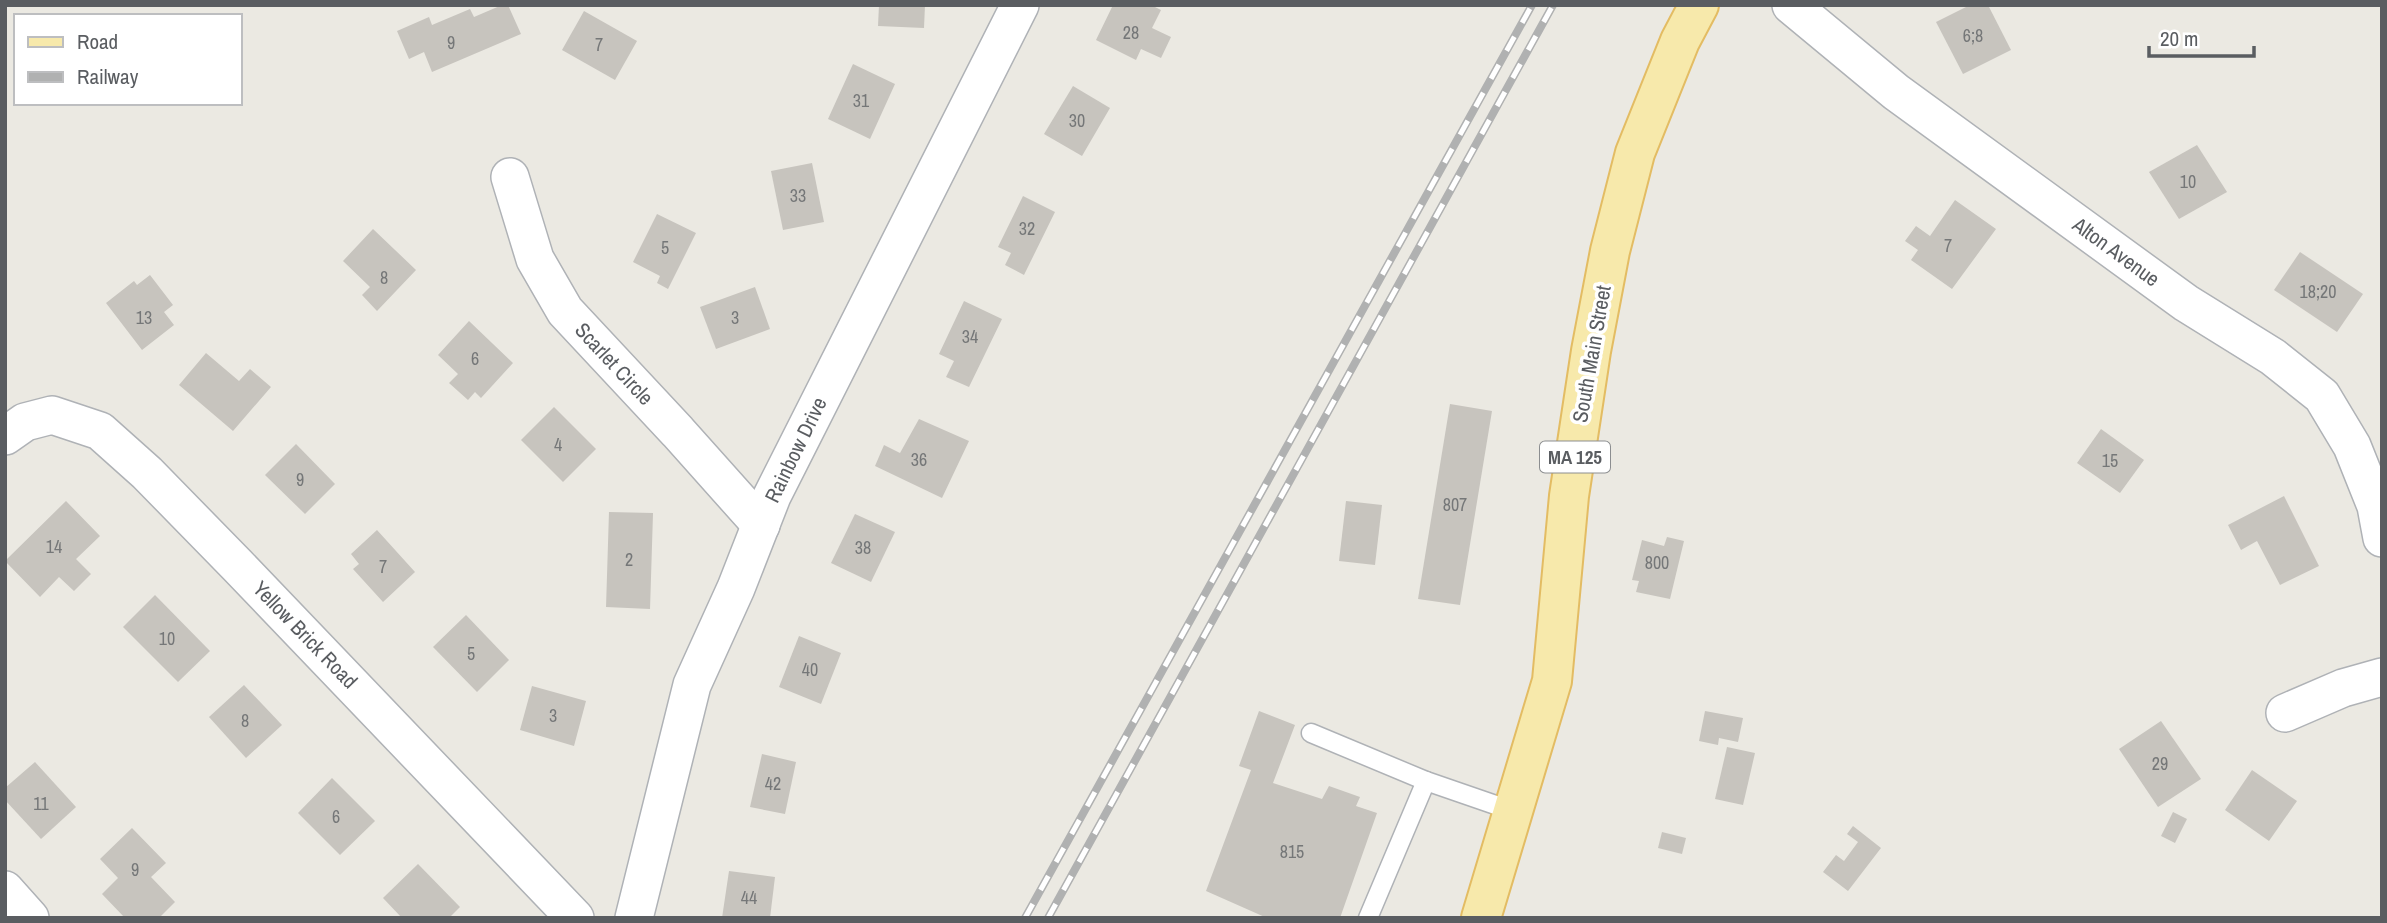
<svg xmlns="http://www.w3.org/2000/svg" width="2387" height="923" viewBox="0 0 2387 923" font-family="'Archivo Narrow',sans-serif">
<rect width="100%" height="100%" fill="#ebe9e2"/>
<!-- building -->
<g fill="#c7c4be">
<path d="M 502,5 L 508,5 L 521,34 L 432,72 L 424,52 L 409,59 L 397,31 L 429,17 L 432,25 L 470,9 L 474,17 Z"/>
<path d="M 879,5 L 925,5 L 924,28 L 878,26 Z"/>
<path d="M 1113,5 L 1151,5 L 1161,10 L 1152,28 L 1171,37 L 1161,58 L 1141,49 L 1136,60 L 1096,40 Z"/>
<path d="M 1970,5 L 1988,5 L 2011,50 L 1963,74 L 1936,22 Z"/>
<path d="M 584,11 L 637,41 L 615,80 L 562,50 Z"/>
<path d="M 853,64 L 895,84 L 870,139 L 828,119 Z"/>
<path d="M 1073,86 L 1110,108 L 1082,156 L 1044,134 Z"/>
<path d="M 2197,145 L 2227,192 L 2179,219 L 2149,172 Z"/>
<path d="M 812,163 L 824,222 L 783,230 L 771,171 Z"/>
<path d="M 1023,196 L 1055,212 L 1024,275 L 1005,265 L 1011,253 L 998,247 Z"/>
<path d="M 1955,200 L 1996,229 L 1952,289 L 1911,260 L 1918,250 L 1905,241 L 1916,226 L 1930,236 Z"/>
<path d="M 657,214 L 696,233 L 668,289 L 657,283 L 660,276 L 633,262 Z"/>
<path d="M 373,229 L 416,270 L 377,311 L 362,295 L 370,287 L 343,261 Z"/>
<path d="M 2300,252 L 2363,294 L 2337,332 L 2274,290 Z"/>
<path d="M 150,275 L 173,305 L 164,312 L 174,325 L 142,350 L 106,303 L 134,281 L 137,285 Z"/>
<path d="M 755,287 L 770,329 L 716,349 L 700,307 Z"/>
<path d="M 964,301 L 1002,319 L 969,387 L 946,377 L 954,361 L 939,354 Z"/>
<path d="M 469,321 L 513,363 L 481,398 L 475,392 L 468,400 L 449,383 L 458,374 L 438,355 Z"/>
<path d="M 206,353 L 239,381 L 250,369 L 271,387 L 233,431 L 179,385 Z"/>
<path d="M 1450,404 L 1492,411 L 1460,605 L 1418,599 Z"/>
<path d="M 554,407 L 596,449 L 563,482 L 521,440 Z"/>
<path d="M 919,419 L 969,441 L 942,498 L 875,466 L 884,445 L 900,453 Z"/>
<path d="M 2101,429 L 2144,460 L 2120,493 L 2077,463 Z"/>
<path d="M 296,444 L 335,484 L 305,514 L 265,475 Z"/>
<path d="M 2284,496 L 2319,566 L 2280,585 L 2257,541 L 2241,550 L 2228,525 Z"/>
<path d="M 66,501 L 100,536 L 76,559 L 91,574 L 74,591 L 59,577 L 40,597 L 5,561 Z"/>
<path d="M 1346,501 L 1382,505 L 1375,565 L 1339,561 Z"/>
<path d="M 609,512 L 653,513 L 650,609 L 606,607 Z"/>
<path d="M 855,514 L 895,532 L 871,582 L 831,563 Z"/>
<path d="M 377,530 L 415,572 L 383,602 L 353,569 L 359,564 L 351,554 Z"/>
<path d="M 1667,537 L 1684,541 L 1670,599 L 1636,592 L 1639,581 L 1632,580 L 1642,540 L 1664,546 Z"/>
<path d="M 155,595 L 210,651 L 178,682 L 123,627 Z"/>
<path d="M 466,615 L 509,660 L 477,692 L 433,647 Z"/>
<path d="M 799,636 L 841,653 L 821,704 L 779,687 Z"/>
<path d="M 244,685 L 282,725 L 246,758 L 209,717 Z"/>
<path d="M 532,686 L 586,701 L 574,746 L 520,730 Z"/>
<path d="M 1259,711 L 1295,725 L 1273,783 L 1322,799 L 1329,786 L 1360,797 L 1356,806 L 1377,813 L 1340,918 L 1267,918 L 1206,891 L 1251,770 L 1239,766 Z"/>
<path d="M 1705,711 L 1743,718 L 1738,742 L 1719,738 L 1718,745 L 1699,741 Z"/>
<path d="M 2161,721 L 2201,779 L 2158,807 L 2119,749 Z"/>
<path d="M 1727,747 L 1755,753 L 1743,805 L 1715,799 Z"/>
<path d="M 762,754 L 796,762 L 785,814 L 750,807 Z"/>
<path d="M 35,762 L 76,807 L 41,839 L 5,800 L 5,788 Z"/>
<path d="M 2252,770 L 2297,801 L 2269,841 L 2225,810 Z"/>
<path d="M 332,778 L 375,821 L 340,855 L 298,813 Z"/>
<path d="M 2173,812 L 2187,819 L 2175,843 L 2161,836 Z"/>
<path d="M 1853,826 L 1881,848 L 1848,891 L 1823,872 L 1836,855 L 1844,861 L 1858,842 L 1847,834 Z"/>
<path d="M 132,828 L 166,863 L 151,877 L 175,902 L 159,918 L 125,918 L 102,894 L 118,878 L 100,859 Z"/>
<path d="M 1662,832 L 1686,838 L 1682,854 L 1658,848 Z"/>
<path d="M 418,864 L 460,907 L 449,918 L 402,918 L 383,898 Z"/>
<path d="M 729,871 L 775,877 L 770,918 L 722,918 Z"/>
</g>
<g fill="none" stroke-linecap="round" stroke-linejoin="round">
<!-- lane casing -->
<g stroke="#afb2b6" stroke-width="21">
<g id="lane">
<path d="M 1311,733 L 1426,781 L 1513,811"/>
<path d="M 1368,918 L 1426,781"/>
</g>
</g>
<!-- street casing -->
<g stroke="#afb2b6" stroke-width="40">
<g id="street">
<path d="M 1791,5 L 1896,92 L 2186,303 L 2273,357 L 2322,396 L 2352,446 L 2376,506 L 2382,538"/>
<path d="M 510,177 L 535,259 L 565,311 L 678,432 L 761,525"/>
<path d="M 5,436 L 25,422 L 52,415 L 100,431 L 147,473 L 237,565 L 575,918"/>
<path d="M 2285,713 L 2343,688 L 2382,677"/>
<path d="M 5,890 L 30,918"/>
<path d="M 634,918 L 692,685 L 736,588 L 772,496 L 1020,5"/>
</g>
</g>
<!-- primary casing -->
<g stroke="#e3bc63" stroke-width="42">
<path id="primary" d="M 1481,918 L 1552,681 L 1569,496 L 1591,351 L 1610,251 L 1635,153 L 1680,41 L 1699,5"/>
</g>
<!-- lane -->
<use href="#lane" stroke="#fff" stroke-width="18"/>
<!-- street -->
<use href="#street" stroke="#fff" stroke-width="37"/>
<!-- primary -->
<use href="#primary" stroke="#f7e9ab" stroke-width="38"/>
<!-- rail casing -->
<g stroke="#b0b1b1" stroke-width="8">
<g id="rail">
<path d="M 1025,918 L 1532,5"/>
<path d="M 1048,918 L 1553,5"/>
</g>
</g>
<!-- rail -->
<use href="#rail" stroke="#fff" stroke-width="5" stroke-dasharray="16" stroke-linecap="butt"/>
</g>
<g text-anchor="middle" stroke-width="7" stroke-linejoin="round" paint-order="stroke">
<!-- number labels -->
<g font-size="18" fill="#757778">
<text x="1131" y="39">28</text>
<text x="1973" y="42">6;8</text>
<text x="451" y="49">9</text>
<text x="599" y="51">7</text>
<text x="861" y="107">31</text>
<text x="1077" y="127">30</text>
<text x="2188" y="188">10</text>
<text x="798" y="202">33</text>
<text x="1027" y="235">32</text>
<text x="1948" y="252">7</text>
<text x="665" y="254">5</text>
<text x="384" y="284">8</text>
<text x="2318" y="298">18;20</text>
<text x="144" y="324">13</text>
<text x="735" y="324">3</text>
<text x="970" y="343">34</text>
<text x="475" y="365">6</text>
<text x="558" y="451">4</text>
<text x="919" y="466">36</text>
<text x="2110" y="467">15</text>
<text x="300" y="486">9</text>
<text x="1455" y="511">807</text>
<text x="54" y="553">14</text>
<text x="863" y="554">38</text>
<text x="629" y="566">2</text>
<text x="1657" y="569">800</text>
<text x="383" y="573">7</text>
<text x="167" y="645">10</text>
<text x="471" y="660">5</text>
<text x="810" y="676">40</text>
<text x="553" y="722">3</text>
<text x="245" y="727">8</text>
<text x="2160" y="770">29</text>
<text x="773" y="790">42</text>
<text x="41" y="810">11</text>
<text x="336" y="823">6</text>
<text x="1292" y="858">815</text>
<text x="135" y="876">9</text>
<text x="749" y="904">44</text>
</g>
<!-- shield labels -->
<rect fill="#fff" stroke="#8c8e90" stroke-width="2" x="1540" y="441.5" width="70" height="31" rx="5"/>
<g font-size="19" font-weight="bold" fill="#5a5d61">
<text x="1575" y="464">MA 125</text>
</g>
<!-- street labels -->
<g font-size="21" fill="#5a5d61" stroke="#fff">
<text transform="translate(2116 252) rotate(36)" y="7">Alton Avenue</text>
<text transform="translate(1592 354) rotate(-80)" y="7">South Main Street</text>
<text transform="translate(614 364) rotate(47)" y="7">Scarlet Circle</text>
<text transform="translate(796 450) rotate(-64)" y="7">Rainbow Drive</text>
<text transform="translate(305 635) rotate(46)" y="7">Yellow Brick Road</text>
</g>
</g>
<!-- border -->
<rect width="2387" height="923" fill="none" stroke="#5a5d61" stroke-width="14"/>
<!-- legend -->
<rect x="14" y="14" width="228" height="91" fill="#ffffff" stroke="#bdbec0" stroke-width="2"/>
<rect x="28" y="37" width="35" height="10" fill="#f7e9ab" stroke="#bdbec0" stroke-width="2"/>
<text x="77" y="49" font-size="21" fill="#5a5d61">Road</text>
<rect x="28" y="72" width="35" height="10" fill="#b0b1b1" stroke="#bdbec0" stroke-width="2"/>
<text x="77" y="84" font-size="21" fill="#5a5d61">Railway</text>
<!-- scale -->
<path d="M2149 46v10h105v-10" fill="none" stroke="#5a5d61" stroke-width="3.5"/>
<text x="2160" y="46" font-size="21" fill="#5a5d61" stroke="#ffffff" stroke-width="5" paint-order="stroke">20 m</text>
</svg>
